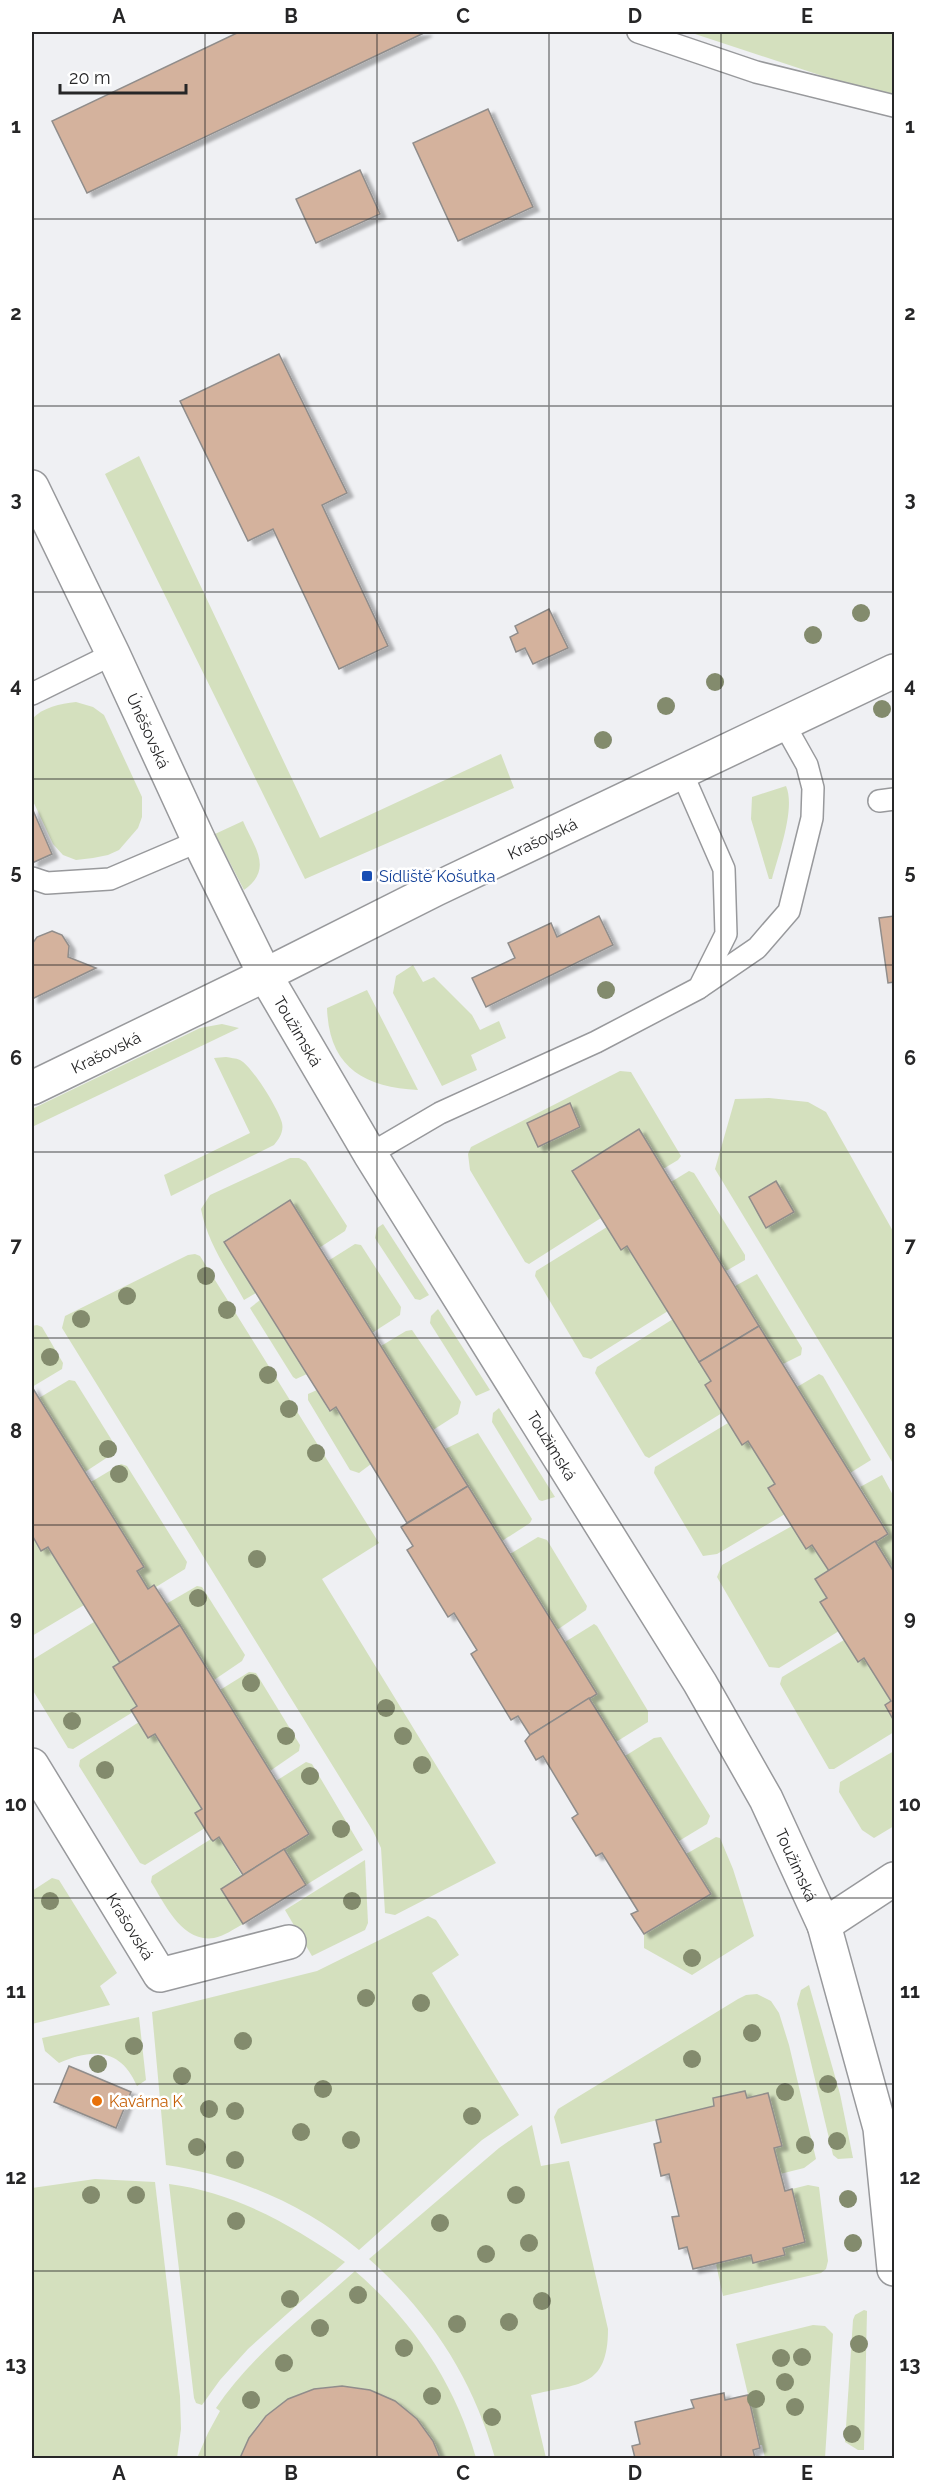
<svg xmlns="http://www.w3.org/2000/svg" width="926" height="2490" viewBox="0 0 926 2490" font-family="Raleway,sans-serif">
<defs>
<filter id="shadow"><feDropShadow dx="6" dy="4" stdDeviation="1.5" flood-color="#0004"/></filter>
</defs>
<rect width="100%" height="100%" fill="#eff0f3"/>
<!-- green -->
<g fill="#d4e0be" fill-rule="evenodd">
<path d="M 689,32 L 894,32 L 894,94 L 868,91 Z"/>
<path d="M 139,456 L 320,838 L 501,754 L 514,788 L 305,879 L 105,474 Z"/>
<path d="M 76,702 L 93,707 L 104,715 L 142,797 L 142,817 L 138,828 L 119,850 L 108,855 L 93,858 L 76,860 L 63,855 L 53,844 L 32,799 L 32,719 C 43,707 60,704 76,702 Z"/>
<path d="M 786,786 C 796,808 778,856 772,879 L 769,879 L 751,819 L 752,797 Z"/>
<path d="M 243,821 C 254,847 274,869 244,890 L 215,834 Z"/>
<path d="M 413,965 L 423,982 L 434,977 L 472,1015 L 480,1030 L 499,1021 L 506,1038 L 471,1055 L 477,1070 L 442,1086 L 393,993 L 396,976 Z"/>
<path d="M 367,990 L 418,1090 C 363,1087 329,1067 327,1008 Z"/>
<path d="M 222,1024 L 239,1028 L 32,1127 L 32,1109 L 200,1028 Z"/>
<path d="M 226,1057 C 230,1058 236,1058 240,1060 C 252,1066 279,1110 282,1123 C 284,1132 279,1139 274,1145 L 171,1196 L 164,1175 L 250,1133 L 214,1058 Z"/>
<path d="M 620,1071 L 631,1072 L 681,1156 L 678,1160 L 663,1169 L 639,1130 L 572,1170 L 601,1218 L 529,1264 L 525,1262 L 470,1170 L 468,1154 L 471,1147 ZM 570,1103 L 580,1127 L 538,1147 L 527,1123 Z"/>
<path d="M 769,1098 L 808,1102 L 826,1112 L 894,1233 L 894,1465 L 715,1169 L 735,1099 Z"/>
<path d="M 290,1158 L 299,1158 L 306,1162 L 347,1226 L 345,1231 L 319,1248 L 290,1200 L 224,1241 L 256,1293 L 244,1300 C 228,1271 207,1242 201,1209 L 210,1195 Z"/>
<path d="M 689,1171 L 694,1173 L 745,1255 L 745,1260 L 726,1271 L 671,1182 Z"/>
<path d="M 383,1224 L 429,1295 L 420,1300 L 415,1299 L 375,1238 L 377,1228 Z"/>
<path d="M 607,1227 L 627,1246 L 668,1311 L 591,1359 L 583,1357 L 535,1276 L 536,1271 Z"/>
<path d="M 355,1244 L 361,1245 L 401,1307 L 400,1315 L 372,1333 L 328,1261 Z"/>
<path d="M 195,1254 L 200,1256 L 379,1543 L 322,1579 L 496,1863 L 395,1915 L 385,1913 L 381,1848 L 373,1831 L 62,1328 L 65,1316 L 188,1255 Z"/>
<path d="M 757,1274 L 802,1348 L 801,1355 L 783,1364 L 735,1286 Z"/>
<path d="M 260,1300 L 307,1374 L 296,1379 L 293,1377 L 253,1313 L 250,1308 Z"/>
<path d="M 438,1309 L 490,1390 L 476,1396 L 430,1323 L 431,1316 Z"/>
<path d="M 673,1319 L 711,1381 L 705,1386 L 722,1413 L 649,1458 L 645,1456 L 595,1373 L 597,1367 Z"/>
<path d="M 37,1325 L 42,1327 L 63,1363 L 62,1369 L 32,1387 L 32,1326 Z"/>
<path d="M 412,1330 L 461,1402 L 458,1414 L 433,1430 L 381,1346 L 406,1331 Z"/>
<path d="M 819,1374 L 823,1376 L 871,1460 L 850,1473 L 797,1387 Z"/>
<path d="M 69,1380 L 75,1381 L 116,1447 L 114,1453 L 85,1472 L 39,1398 Z"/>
<path d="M 317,1390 L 329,1411 L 336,1407 L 371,1464 L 359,1473 L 350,1470 L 308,1400 L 308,1394 Z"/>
<path d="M 499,1408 L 555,1497 L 542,1501 L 539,1500 L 492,1422 L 493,1413 Z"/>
<path d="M 728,1423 L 742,1445 L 748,1441 L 775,1484 L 785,1514 L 717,1554 L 703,1556 L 654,1473 L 655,1467 L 660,1464 Z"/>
<path d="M 478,1433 L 532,1519 L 530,1523 L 502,1541 L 445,1449 Z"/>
<path d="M 121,1464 L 127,1466 L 187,1562 L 185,1569 L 156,1587 L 154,1585 L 148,1589 L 137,1571 L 144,1567 L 91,1482 Z"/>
<path d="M 882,1475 L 894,1497 L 894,1572 L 875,1541 L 888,1533 L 860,1487 Z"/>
<path d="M 792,1526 L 806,1548 L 812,1545 L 829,1571 L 815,1579 L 827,1598 L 839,1631 L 779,1668 L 769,1667 L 717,1577 L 722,1565 Z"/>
<path d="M 32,1535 L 41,1551 L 48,1547 L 84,1605 L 32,1636 Z"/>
<path d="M 538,1537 L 547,1540 L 587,1606 L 586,1610 L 557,1630 L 510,1554 Z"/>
<path d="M 197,1586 L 202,1587 L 245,1655 L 242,1661 L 214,1680 L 166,1604 Z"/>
<path d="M 94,1622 L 120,1663 L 113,1667 L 137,1706 L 131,1709 L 133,1712 L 73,1749 L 68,1748 L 32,1689 L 32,1660 Z"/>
<path d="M 594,1624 L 597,1626 L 648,1711 L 648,1722 L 616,1742 L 589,1698 L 597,1694 L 565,1642 Z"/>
<path d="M 844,1640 L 858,1662 L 864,1658 L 891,1701 L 885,1705 L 894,1721 L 894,1732 L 834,1769 L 829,1769 L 780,1684 L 782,1677 Z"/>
<path d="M 249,1672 L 256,1673 L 300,1745 L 299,1751 L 270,1771 L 220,1690 Z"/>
<path d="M 139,1722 L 155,1734 L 202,1809 L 195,1813 L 205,1828 L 145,1865 L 140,1863 L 79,1766 L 80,1760 Z"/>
<path d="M 661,1737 L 710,1816 L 707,1824 L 679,1841 L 625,1756 L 654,1738 Z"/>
<path d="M 894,1751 L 894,1826 L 874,1838 L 862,1830 L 839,1792 L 840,1782 Z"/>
<path d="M 306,1762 L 312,1764 L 363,1850 L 306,1885 L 284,1849 L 309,1833 L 276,1781 Z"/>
<path d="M 219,1837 L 242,1876 L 243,1924 C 234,1929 224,1936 214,1938 C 182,1943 165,1904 151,1882 L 152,1876 L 211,1839 L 213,1841 Z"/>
<path d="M 716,1837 L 720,1838 L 733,1869 L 754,1936 L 692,1975 L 644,1948 L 644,1934 L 711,1894 L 686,1854 Z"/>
<path d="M 365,1860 L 368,1923 L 365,1930 L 312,1956 L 285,1910 Z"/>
<path d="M 52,1878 L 59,1880 L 117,1973 L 100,1986 L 110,2005 L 32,2024 L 32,1891 Z"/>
<path d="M 428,1916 L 436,1920 L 459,1955 L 432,1973 L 519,2115 L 482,2140 L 359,2250 C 305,2205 236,2175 166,2165 L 152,2012 L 317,1971 Z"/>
<path d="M 809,1985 L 840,2094 L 853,2158 L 838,2159 L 833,2155 L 797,2004 L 801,1990 Z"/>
<path d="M 757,1994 L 771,2001 L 779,2013 L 789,2045 L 816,2159 L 804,2168 L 780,2174 L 774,2148 L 782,2146 L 768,2093 L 747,2098 L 745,2091 L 713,2098 L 714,2106 L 561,2144 L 554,2117 L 558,2109 L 738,1999 L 746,1995 Z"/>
<path d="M 139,2017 L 146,2080 L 137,2086 C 121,2048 92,2048 59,2063 L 45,2051 L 42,2038 Z"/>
<path d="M 532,2125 L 541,2166 L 569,2161 L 608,2329 C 608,2389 578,2383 531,2395 L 546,2458 L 495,2458 C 473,2379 431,2314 369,2259 L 499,2148 Z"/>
<path d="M 95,2179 L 155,2182 L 180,2396 L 181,2429 L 177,2458 L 32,2458 L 32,2188 Z"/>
<path d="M 169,2184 C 234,2192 292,2225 345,2262 L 248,2349 L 220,2380 L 202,2405 L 196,2403 L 194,2398 Z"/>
<path d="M 808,2185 L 819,2187 L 828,2261 L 826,2269 L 821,2273 L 723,2296 L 716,2264 L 751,2255 L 753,2263 L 783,2248 L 804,2242 L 792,2189 Z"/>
<path d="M 355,2271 C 413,2321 456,2385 476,2458 L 440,2458 C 412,2387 325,2361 266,2416 C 254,2427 246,2443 240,2458 L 197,2458 L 208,2433 L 220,2411 L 216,2408 C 252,2354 307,2314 355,2271 Z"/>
<path d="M 864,2310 L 867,2311 L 864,2450 L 858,2450 L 845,2442 L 853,2320 L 855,2315 Z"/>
<path d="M 813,2325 L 825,2326 L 833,2334 L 825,2458 L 765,2458 L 762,2445 L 760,2445 L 736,2344 Z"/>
</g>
<!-- building -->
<g fill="#d4b29d" stroke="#908d8b" stroke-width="1.5" filter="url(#shadow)">
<path d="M 239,32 L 426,32 L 87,193 L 52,121 Z"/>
<path d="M 488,109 L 533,207 L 458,241 L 413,143 Z"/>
<path d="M 360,170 L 380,214 L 316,243 L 296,199 Z"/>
<path d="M 279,354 L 347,493 L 322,505 L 388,646 L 339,669 L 273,529 L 248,541 L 180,401 Z"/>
<path d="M 549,609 L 568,648 L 533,664 L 525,648 L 516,652 L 510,637 L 518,633 L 515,626 Z"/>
<path d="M 32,808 L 52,854 L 32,863 Z"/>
<path d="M 599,916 L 613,945 L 486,1007 L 472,978 L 515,958 L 508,943 L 551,923 L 557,937 Z"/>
<path d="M 894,916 L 894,982 L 888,983 L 879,918 Z"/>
<path d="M 52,931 L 62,935 L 69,946 L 68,957 L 96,968 L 32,999 L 32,944 L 37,937 Z"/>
<path d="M 570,1103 L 580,1127 L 538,1147 L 527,1123 Z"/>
<path d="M 639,1129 L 759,1326 L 699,1362 L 627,1246 L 621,1250 L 572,1171 Z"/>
<path d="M 776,1181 L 794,1212 L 766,1228 L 749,1197 Z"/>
<path d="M 290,1200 L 468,1486 L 407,1523 L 336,1407 L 330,1411 L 224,1242 Z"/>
<path d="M 759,1326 L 888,1534 L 829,1571 L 812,1545 L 806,1549 L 768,1488 L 775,1484 L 748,1441 L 742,1445 L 705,1385 L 711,1381 L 699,1362 Z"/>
<path d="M 32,1387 L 144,1567 L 137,1571 L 148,1589 L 154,1585 L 180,1625 L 120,1663 L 48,1547 L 41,1551 L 32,1535 Z"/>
<path d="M 468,1486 L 597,1694 L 530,1735 L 518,1716 L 511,1720 L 471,1654 L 477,1650 L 454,1613 L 448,1617 L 407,1550 L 413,1546 L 401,1527 Z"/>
<path d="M 875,1541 L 894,1572 L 894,1721 L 885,1705 L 891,1701 L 864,1658 L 858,1662 L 820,1602 L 827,1598 L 815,1579 Z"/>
<path d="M 180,1625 L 309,1834 L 243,1875 L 219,1837 L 213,1841 L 211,1839 L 195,1813 L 202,1809 L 155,1734 L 148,1738 L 131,1710 L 137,1706 L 113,1667 Z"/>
<path d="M 589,1698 L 711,1894 L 644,1934 L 631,1914 L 638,1911 L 602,1853 L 596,1856 L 572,1818 L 578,1814 L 543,1756 L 536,1760 L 525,1741 L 530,1735 Z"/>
<path d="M 284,1849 L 306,1885 L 243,1924 L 221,1889 Z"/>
<path d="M 69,2066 L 131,2092 L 116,2128 L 54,2102 Z"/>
<path d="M 745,2091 L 747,2098 L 768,2093 L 782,2146 L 774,2148 L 785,2191 L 792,2189 L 805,2242 L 783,2248 L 785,2255 L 753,2263 L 751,2255 L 693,2269 L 687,2247 L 679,2249 L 672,2217 L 679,2216 L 669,2174 L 661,2176 L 654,2144 L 661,2142 L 656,2120 L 714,2106 L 713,2098 Z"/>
<path d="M 342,2386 L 370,2390 L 395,2401 L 417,2419 L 433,2441 L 440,2458 L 240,2458 L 249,2438 L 266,2416 L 288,2399 L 314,2389 Z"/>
<path d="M 724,2393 L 725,2400 L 748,2395 L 760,2448 L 753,2450 L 755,2458 L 635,2458 L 632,2446 L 640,2444 L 635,2422 L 694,2408 L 691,2400 Z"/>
</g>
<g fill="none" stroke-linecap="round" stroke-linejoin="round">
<!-- lane casing -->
<g stroke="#98999c" stroke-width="24">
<g id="lane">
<path d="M 638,32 L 756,72 L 894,106"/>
<path d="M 32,694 L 113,654"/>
<path d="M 879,801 L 894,799"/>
<path d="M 32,878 L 47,883 L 110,879 L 199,841"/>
<path d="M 700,987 L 757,948 L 789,911 L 812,818 L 813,788 L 807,765 L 784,724"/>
<path d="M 370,1154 L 440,1113 L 596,1042 L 699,988 L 726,934 L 724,869 L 682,773"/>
</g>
</g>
<!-- street casing -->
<g stroke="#98999c" stroke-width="36">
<g id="street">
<path id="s1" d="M 32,487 L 113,654 L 199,841 L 265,975 L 370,1154 L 700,1683 L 766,1799 L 824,1925 L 880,2128 L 894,2269"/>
<path id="s2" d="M 32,1088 L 265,975 L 436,889 L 894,671"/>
<path id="s3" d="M 32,1765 L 160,1975 L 289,1942"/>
<path d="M 824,1925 L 894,1879"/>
</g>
</g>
<!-- lane -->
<use href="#lane" stroke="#fff" stroke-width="21"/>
<!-- street -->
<use href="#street" stroke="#fff" stroke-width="33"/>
</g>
<!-- trees -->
<g fill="#838b6d">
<circle cx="861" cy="613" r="9"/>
<circle cx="813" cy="635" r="9"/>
<circle cx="715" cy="682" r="9"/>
<circle cx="666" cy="706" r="9"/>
<circle cx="882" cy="709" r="9"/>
<circle cx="603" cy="740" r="9"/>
<circle cx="606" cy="990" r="9"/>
<circle cx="206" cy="1276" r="9"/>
<circle cx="127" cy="1296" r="9"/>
<circle cx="227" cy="1310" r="9"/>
<circle cx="81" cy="1319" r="9"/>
<circle cx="50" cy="1357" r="9"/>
<circle cx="268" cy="1375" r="9"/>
<circle cx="289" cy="1409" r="9"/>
<circle cx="108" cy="1449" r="9"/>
<circle cx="316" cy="1453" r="9"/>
<circle cx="119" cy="1474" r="9"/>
<circle cx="257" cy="1559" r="9"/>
<circle cx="198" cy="1598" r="9"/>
<circle cx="251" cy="1683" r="9"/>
<circle cx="386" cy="1708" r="9"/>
<circle cx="72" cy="1721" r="9"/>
<circle cx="286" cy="1736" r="9"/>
<circle cx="403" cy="1736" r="9"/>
<circle cx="422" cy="1765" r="9"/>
<circle cx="105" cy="1770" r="9"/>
<circle cx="310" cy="1776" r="9"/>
<circle cx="341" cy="1829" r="9"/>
<circle cx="50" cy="1901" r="9"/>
<circle cx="352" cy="1901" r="9"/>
<circle cx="692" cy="1958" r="9"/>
<circle cx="366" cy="1998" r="9"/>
<circle cx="421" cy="2003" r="9"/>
<circle cx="752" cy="2033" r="9"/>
<circle cx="243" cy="2041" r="9"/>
<circle cx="134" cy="2046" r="9"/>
<circle cx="692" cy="2059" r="9"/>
<circle cx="98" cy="2064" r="9"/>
<circle cx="182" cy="2076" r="9"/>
<circle cx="828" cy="2084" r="9"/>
<circle cx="323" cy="2089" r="9"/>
<circle cx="785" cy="2092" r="9"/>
<circle cx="209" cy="2109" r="9"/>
<circle cx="235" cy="2111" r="9"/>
<circle cx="472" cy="2116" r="9"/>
<circle cx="301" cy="2132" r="9"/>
<circle cx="351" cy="2140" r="9"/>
<circle cx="837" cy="2141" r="9"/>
<circle cx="805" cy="2145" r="9"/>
<circle cx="197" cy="2147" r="9"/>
<circle cx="235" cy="2160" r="9"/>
<circle cx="91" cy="2195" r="9"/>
<circle cx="136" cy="2195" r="9"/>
<circle cx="516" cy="2195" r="9"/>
<circle cx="848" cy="2199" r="9"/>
<circle cx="236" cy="2221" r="9"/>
<circle cx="440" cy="2223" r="9"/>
<circle cx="529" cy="2243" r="9"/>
<circle cx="853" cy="2243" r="9"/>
<circle cx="486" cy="2254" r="9"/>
<circle cx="358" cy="2295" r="9"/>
<circle cx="290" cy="2299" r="9"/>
<circle cx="542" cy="2301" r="9"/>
<circle cx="509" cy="2322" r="9"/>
<circle cx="457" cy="2324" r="9"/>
<circle cx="320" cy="2328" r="9"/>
<circle cx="859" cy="2344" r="9"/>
<circle cx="404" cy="2348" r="9"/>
<circle cx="802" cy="2357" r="9"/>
<circle cx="781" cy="2358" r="9"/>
<circle cx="284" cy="2363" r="9"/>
<circle cx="785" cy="2382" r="9"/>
<circle cx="432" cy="2396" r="9"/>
<circle cx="756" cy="2399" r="9"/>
<circle cx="251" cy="2400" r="9"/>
<circle cx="795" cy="2407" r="9"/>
<circle cx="492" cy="2417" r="9"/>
<circle cx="852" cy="2434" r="9"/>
</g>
<!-- grid -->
<path fill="none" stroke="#262627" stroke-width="1.5" stroke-opacity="0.55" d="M 205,32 L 205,2458M 377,32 L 377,2458M 549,32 L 549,2458M 721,32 L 721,2458M 32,219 L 894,219M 32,406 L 894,406M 32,592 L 894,592M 32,779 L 894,779M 32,965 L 894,965M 32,1152 L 894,1152M 32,1338 L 894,1338M 32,1525 L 894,1525M 32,1711 L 894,1711M 32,1898 L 894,1898M 32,2084 L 894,2084M 32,2271 L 894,2271"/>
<!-- markers -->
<rect fill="#1a4fb4" stroke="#fff" stroke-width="2" x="361" y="870" width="12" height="12" rx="3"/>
<circle fill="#e8710a" stroke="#fff" stroke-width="2" cx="97" cy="2101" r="6"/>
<g text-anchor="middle" stroke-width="5" stroke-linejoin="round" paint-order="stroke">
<!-- street labels -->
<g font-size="16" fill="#262627" stroke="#fff">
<text dy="6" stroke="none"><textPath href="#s1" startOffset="270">Úněšovská</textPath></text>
<text dy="6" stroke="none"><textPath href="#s2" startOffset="568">Krašovská</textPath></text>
<text dy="6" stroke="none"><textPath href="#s1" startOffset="606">Toužimská</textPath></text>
<text dy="6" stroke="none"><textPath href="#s2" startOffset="82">Krašovská</textPath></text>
<text dy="6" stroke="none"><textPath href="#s1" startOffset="1092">Toužimská</textPath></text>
<text dy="6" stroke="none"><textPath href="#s1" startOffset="1578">Toužimská</textPath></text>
<text dy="6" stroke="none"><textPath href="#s3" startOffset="189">Krašovská</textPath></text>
</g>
<!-- transit labels -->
<g font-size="16" fill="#164399" stroke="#fff" text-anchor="start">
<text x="379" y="882">Sídliště Košutka</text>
</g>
<!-- food labels -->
<g font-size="16" fill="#c56008" stroke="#fff" text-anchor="start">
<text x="109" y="2107">Kavárna K</text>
</g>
</g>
<!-- border -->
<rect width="926" height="2490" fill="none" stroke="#ffffff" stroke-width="66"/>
<!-- scale -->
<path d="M60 84v9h126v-9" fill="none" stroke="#262627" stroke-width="3"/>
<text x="69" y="84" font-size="18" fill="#262627" stroke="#ffffff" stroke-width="4.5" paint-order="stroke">20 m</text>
<rect x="33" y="33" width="860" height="2424" fill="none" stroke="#262627" stroke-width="2"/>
<g font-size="20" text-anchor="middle" font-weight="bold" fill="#262627">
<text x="119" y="23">A</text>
<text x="291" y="23">B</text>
<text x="463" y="23">C</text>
<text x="635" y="23">D</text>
<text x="807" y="23">E</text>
<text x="16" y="133">1</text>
<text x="910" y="133">1</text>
<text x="16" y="320">2</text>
<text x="910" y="320">2</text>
<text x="16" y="506">3</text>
<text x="910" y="506">3</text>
<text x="16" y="692">4</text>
<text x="910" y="692">4</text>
<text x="16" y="879">5</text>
<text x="910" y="879">5</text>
<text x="16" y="1065">6</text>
<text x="910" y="1065">6</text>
<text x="16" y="1252">7</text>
<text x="910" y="1252">7</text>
<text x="16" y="1438">8</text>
<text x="910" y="1438">8</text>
<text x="16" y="1625">9</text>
<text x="910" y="1625">9</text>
<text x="16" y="1811">10</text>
<text x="910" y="1811">10</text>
<text x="16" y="1998">11</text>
<text x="910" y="1998">11</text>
<text x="16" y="2184">12</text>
<text x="910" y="2184">12</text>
<text x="16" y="2371">13</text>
<text x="910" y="2371">13</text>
<text x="119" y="2480">A</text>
<text x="291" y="2480">B</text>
<text x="463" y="2480">C</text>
<text x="635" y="2480">D</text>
<text x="807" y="2480">E</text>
</g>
</svg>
